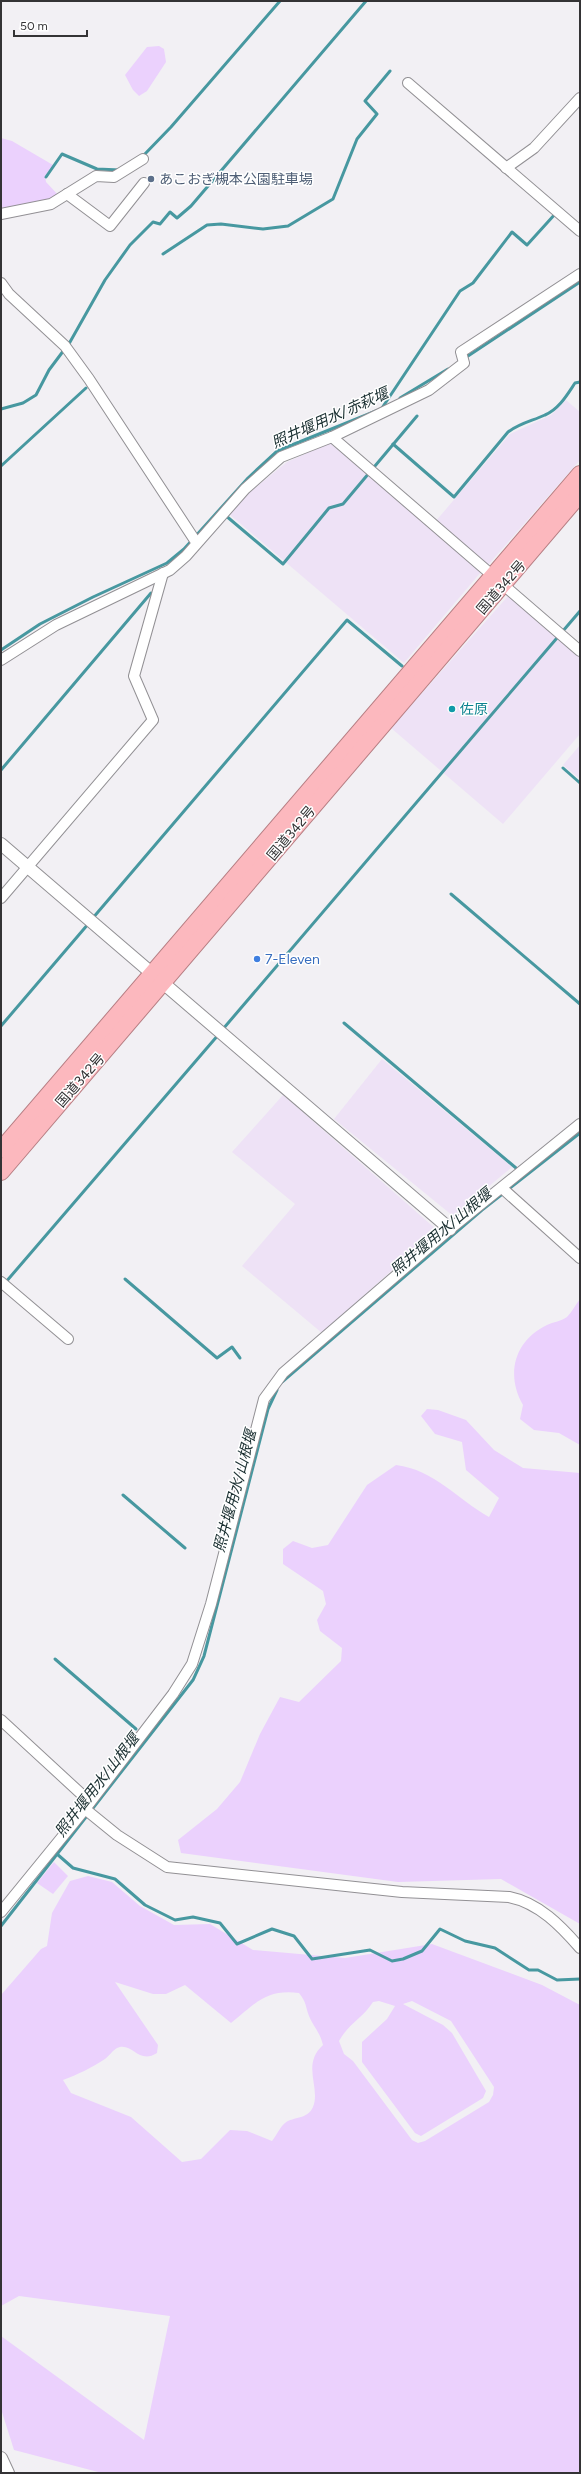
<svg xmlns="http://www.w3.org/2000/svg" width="581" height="2474" viewBox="0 0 581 2474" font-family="Figtree,'Noto Sans JP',sans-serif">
<rect width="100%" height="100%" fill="#f2f0f4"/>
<!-- industrial -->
<g fill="#eee2f6">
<path d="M 566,400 L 580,412 L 580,460 L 488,565 L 435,522 L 510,434 L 551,415 Z"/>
<path d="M 330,443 L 481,572 L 404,663 L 229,514 L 250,492 L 287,462 Z"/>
<path d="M 509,595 L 580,657 L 580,734 L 503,824 L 391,728 Z"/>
<path d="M 580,745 L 580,779 L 563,765 Z"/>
<path d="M 382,1059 L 512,1167 L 453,1216 L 334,1119 Z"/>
<path d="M 283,1095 L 437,1230 L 322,1333 L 242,1266 L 295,1204 L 232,1152 Z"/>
</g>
<!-- green -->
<g fill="#ebd1fd" fill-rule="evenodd">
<path d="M 159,46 L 164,49 L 166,62 L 147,91 L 139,96 L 133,90 L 125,75 L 147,47 Z"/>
<path d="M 1,138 L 12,141 L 53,165 L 45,176 L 46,182 L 60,197 L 1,210 Z"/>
<path d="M 580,1299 L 580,1445 L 559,1433 L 534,1430 L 520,1419 L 523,1405 C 505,1374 515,1340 547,1325 C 553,1322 562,1321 567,1317 C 572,1312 576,1304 580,1299 Z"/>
<path d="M 427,1409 L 438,1410 L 466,1420 L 494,1450 L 523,1468 L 580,1473 L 580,1924 L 501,1879 L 398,1882 L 181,1853 L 178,1840 L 217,1809 L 240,1782 L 260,1734 L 280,1697 L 299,1702 L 341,1661 L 342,1648 L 320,1631 L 317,1620 L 326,1604 L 323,1591 L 283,1564 L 283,1549 L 293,1541 L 312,1548 L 328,1545 L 367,1485 L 396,1465 C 435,1470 457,1499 489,1517 L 499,1498 L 466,1470 L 462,1442 L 435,1434 L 421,1416 Z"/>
<path d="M 54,1862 L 68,1876 L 53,1894 L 37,1883 Z"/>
<path d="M 88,1876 L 112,1882 L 140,1906 L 174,1925 L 210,1924 L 253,1950 L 345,1958 L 432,1944 L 542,1985 L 580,2005 L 580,2473 L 102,2473 L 14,2450 L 1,2409 L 1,2336 L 144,2440 L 170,2316 L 19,2296 L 1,2306 L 1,1995 L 41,1949 L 47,1946 L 52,1913 L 70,1881 ZM 115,1982 L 153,1994 L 166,1994 L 185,1985 L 231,2023 C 256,2003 266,1989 299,1993 C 307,2003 305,2006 309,2016 C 314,2028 320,2032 323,2045 C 301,2065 321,2088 313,2107 C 307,2120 294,2116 285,2123 C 280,2127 276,2136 272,2141 L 247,2131 L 230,2130 L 201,2159 L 182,2162 L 131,2117 L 71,2093 L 63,2080 C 79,2074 91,2068 105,2059 C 109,2056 113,2050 117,2048 C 132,2041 138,2065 157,2053 L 158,2045 ZM 379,2001 L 395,2006 L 387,2019 L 362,2042 L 362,2062 L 415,2133 L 421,2136 L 483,2098 L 486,2091 L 452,2033 L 443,2025 L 403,2004 L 412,2001 L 451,2021 L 494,2087 L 493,2095 L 489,2102 L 425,2141 L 418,2143 L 412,2140 L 353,2061 L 344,2054 L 339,2041 C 349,2023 362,2019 373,2002 Z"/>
</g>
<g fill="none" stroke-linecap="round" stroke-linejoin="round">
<!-- stream -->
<g stroke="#4798a0" stroke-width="3">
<path d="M 142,157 L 171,127 L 280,1"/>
<path d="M 46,177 L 62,154 L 97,169 L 120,170"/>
<path d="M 163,254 L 207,225 L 221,224 L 263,229 L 288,226 L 333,199 L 357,139 L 377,114 L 365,101 L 390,71"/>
<path d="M 465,358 L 580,282"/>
<path d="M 400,398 L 448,369"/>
<path d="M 382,408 L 460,291 L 473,283 L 512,232 L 527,245 L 556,213"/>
<path d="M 1,409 L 23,403 L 36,395 L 49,370 L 70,342 L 105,280 L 130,245 L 153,222 L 160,224 L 170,212 L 177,218 L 191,206 L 366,1"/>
<path d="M 393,444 L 454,497 L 508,432 C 520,423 532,421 545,415 C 559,409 567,395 575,383 L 580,382"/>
<path d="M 1,466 L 86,388"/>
<path d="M 225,515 L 283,564 L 329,508 L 343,504 L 417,416"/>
<path d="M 1,650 L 40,624 L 93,597 L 167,563 L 184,549 L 248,478 L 277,451 L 376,411"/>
<path d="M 563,768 L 580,783"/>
<path d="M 1,770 L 151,593"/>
<path d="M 451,894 L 580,1004"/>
<path d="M 92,919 L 347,620 L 402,666"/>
<path d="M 344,1023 L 516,1168"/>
<path d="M 1,1026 L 89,923"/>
<path d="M 223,1029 L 580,611"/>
<path d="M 125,1279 L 217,1358 L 232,1347 L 240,1358"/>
<path d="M 5,1283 L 219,1034"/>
<path d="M 282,1382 L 482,1210 L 580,1133"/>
<path d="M 123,1495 L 185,1548"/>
<path d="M 55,1659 L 136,1729"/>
<path d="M 57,1854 L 73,1868 L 115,1879 L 145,1905 L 175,1920 L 193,1917 L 220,1923 L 237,1944 L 272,1929 L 294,1936 L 312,1959 L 370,1950 L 392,1961 L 403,1959 L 422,1951 L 440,1929 L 465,1941 L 495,1948 L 529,1970 L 538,1970 L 557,1980 L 580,1979"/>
<path d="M 1,1926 L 193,1680 L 204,1656 L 268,1409 L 277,1390"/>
</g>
<!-- minor casing -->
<g stroke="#929094" stroke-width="12">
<g id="minor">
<path d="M 408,83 L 580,231"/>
<path d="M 506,168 L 534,148 L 580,98"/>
<path d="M 67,194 L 110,226 L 144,183"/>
<path d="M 1,214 L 51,204 L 96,176 L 114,177 L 143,159"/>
<path d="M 1,283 L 9,294 L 65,346 L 89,379 L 196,542"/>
<path d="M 332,437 L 580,651"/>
<path d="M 1,660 L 56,625 L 170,570 L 186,556 L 245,489 L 281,457 L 332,437 L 429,390 L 464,363 L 461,352 L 580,274"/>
<path d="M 1,898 L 153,720 L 134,676 L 163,573"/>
<path d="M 502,1188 L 580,1258"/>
<path d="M 1,1282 L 68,1339"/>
<path d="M 1,1720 L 90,1802"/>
<path d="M 85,1809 L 117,1835 L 167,1867 L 402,1892 L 509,1897 C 539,1903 561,1926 580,1948"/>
<path d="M 1,1912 L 85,1809 L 173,1694 L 192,1664 L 211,1604 L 264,1399 L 283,1373 L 450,1229 L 580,1124"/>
</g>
</g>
<!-- tertiary casing -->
<g stroke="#929094" stroke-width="14">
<g id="tertiary">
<path d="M 1,844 L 450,1229"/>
<path d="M 1,2458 L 8,2473"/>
</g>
</g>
<!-- trunk casing -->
<g stroke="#b67e83" stroke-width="18">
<g id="trunk">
<path d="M 1,1150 L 580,474"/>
<path d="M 1,1172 L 580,494"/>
</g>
</g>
<!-- minor -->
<use href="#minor" stroke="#fff" stroke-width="10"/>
<!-- tertiary -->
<use href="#tertiary" stroke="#fff" stroke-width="12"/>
<!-- trunk -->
<use href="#trunk" stroke="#fcb8be" stroke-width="16"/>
</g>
<!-- markers -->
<circle fill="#5c6f8a" stroke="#fff" stroke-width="1.5" cx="151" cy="179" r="4"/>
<circle fill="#0f9aa8" stroke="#fff" stroke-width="1.5" cx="452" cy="709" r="4"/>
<circle fill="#3f7fe0" stroke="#fff" stroke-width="1.5" cx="257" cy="959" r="4"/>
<g text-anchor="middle" stroke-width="3" stroke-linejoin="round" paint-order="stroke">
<!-- service labels -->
<g font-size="14" fill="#4e5e75" stroke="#fff" text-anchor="start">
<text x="159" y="184">あこおぎ槻本公園駐車場</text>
</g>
<!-- street labels -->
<g font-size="14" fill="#343335" stroke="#fff">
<text transform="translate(501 587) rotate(-49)" y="5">国道342号</text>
<text transform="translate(291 833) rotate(-50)" y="5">国道342号</text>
<text transform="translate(80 1080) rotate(-49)" y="5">国道342号</text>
</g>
<!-- culture labels -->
<g font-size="14" fill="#0d838f" stroke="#fff" text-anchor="start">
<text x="460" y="714">佐原</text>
</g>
<!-- shop labels -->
<g font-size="14" fill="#366cbe" stroke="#fff" text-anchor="start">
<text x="265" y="964">7-Eleven</text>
</g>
<!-- water labels -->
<g font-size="15" font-style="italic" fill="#1a2f31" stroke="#fff">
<text transform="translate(330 418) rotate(-24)" y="5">照井堰用水/赤萩堰</text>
<text transform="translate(441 1232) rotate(-40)" y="5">照井堰用水/山根堰</text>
<text transform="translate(235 1491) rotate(-75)" y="5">照井堰用水/山根堰</text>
<text transform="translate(97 1785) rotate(-52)" y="5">照井堰用水/山根堰</text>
</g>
</g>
<!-- border -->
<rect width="581" height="2474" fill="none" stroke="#343335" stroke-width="4"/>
<!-- scale -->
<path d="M14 30v6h73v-6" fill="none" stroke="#343335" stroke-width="2"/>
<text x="20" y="30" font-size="12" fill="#343335" stroke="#ffffff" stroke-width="3" paint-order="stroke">50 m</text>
</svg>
